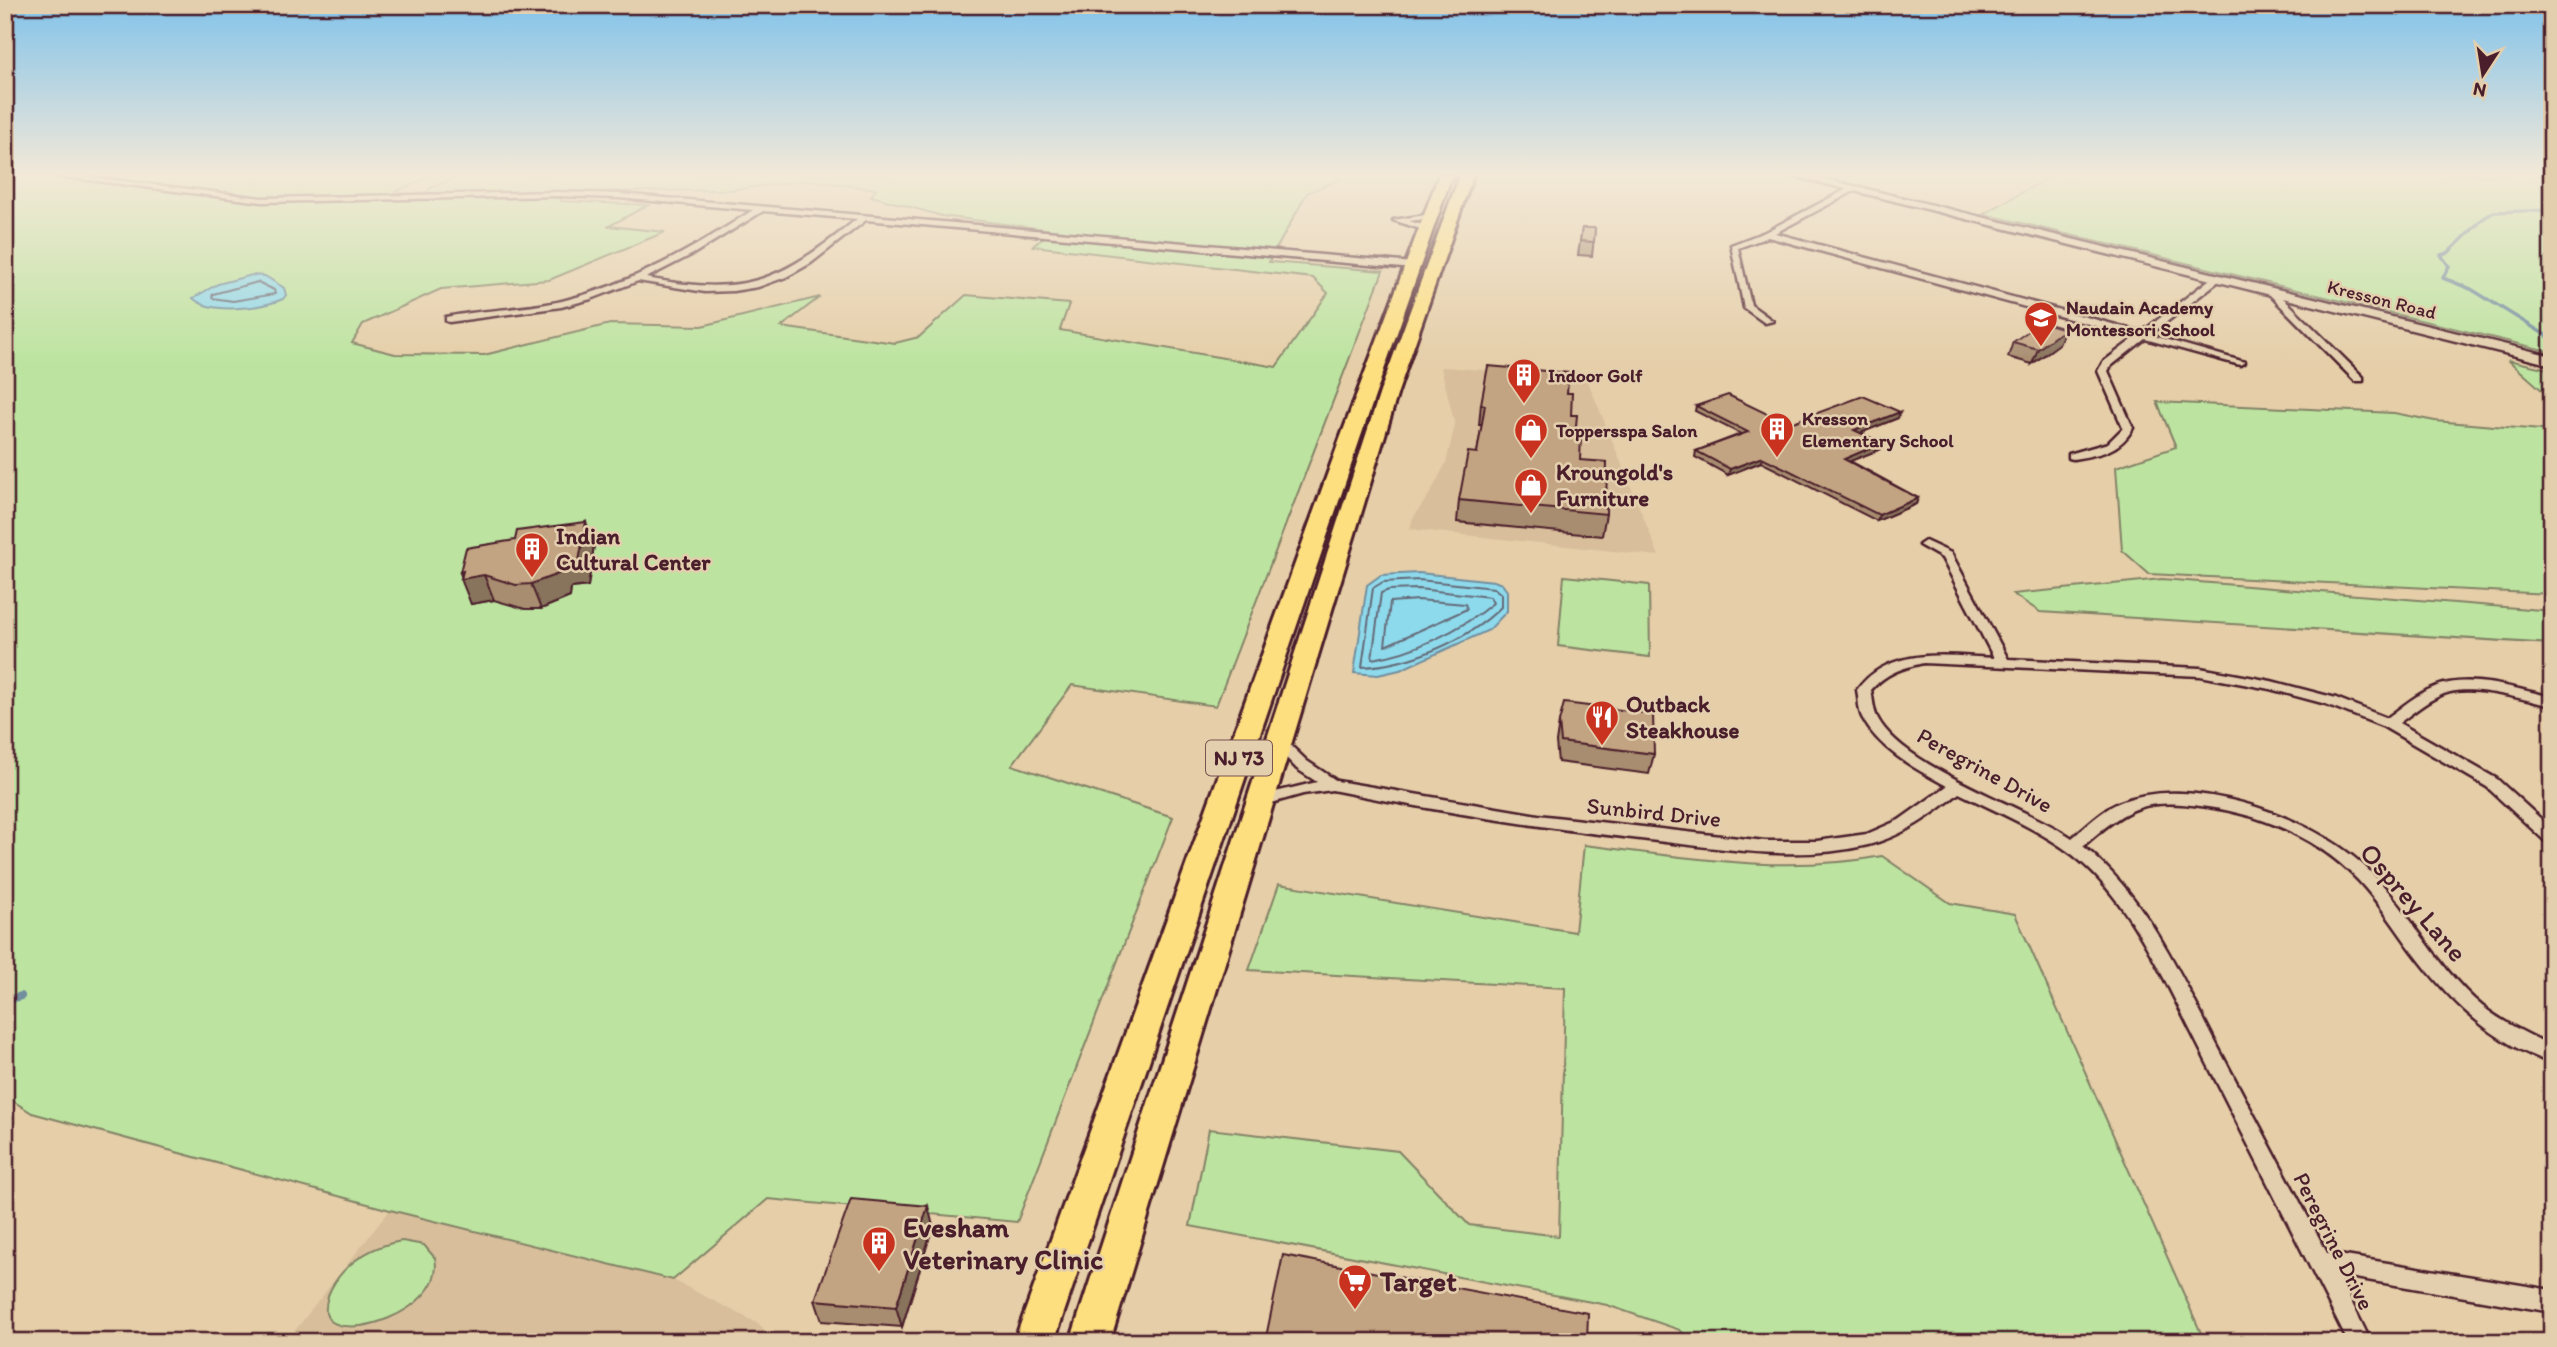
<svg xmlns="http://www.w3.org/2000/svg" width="2557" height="1347" viewBox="0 0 2557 1347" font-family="Itim,sans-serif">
<rect width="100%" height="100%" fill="#e5cea8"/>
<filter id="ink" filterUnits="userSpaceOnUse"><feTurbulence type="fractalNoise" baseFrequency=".0143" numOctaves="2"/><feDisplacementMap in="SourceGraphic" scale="14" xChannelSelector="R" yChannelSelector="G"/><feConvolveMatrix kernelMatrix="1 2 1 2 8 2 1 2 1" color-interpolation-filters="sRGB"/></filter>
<g filter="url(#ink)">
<!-- built -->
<g fill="#d8be9b">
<path d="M 1441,367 L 1586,377 L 1659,556 L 1410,529 L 1413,518 L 1431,492 L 1446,463 L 1455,425 Z"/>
<path d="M 390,1210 L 673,1280 L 759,1324 L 776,1342 L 286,1342 Z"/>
</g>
<!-- green -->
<g fill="#bce4a0" stroke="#838266" stroke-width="2">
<path d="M 5,175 L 432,175 L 387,196 L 560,196 L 561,201 L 648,205 L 609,226 L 665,232 L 549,280 L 441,289 L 363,324 L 352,343 L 395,354 L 484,355 L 610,324 L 702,326 L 820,297 L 781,327 L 895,343 L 919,337 L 966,295 L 1069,304 L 1060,330 L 1276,367 L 1328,293 L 1313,278 L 1033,246 L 1052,230 L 942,216 L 871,196 L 876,189 L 808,180 L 730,190 L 425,194 L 432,187 L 464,175 L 1333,175 L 1340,179 L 1307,193 L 1269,262 L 1383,271 L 1216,706 L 1072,685 L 1012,765 L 1173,817 L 1017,1222 L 768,1199 L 673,1280 L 390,1210 L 32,1113 L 5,1096 Z"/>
<path d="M 2053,175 L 2552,175 L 2552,352 L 1984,214 Z"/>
<path d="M 2508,360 L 2552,370 L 2552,399 Z"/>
<path d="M 2157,402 L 2394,413 L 2435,421 L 2552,431 L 2552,594 L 2149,574 L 2122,550 L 2116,467 L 2176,447 Z"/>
<path d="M 1564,576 L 1649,585 L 1650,657 L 1558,646 Z"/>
<path d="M 2162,579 L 2552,611 L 2552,644 L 2040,612 L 2013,594 Z"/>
<path d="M 1584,845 C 1683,857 1783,875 1882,856 L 1950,903 L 2015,914 L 2205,1342 L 1692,1342 L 1680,1330 L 1607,1305 L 1190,1226 L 1209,1129 L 1398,1151 L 1469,1225 L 1559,1236 L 1565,988 L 1249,970 L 1279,884 L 1575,932 Z"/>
<path d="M 402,1241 L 424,1245 L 435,1258 C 447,1312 334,1347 326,1313 C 325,1302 329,1291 335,1282 C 350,1259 376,1245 402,1241 Z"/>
</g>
<!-- water -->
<g fill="#8ddaec" stroke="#728f9f" stroke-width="2">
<path d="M 252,275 L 265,276 L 284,288 L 286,295 L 283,299 C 262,308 210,315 193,298 L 218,284 Z"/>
<path d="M 1419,573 L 1494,581 L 1502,584 L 1507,591 L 1507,611 L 1489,630 L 1400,670 L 1378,675 L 1354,673 L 1367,585 L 1381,575 Z"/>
</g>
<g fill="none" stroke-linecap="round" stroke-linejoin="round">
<!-- shore -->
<g stroke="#656a78" stroke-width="2">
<path d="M 258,282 L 274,290 L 275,294 L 233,301 L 212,298 L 213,294 Z"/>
<path d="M 1419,580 L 1494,588 L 1501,594 L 1501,607 C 1467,641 1409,665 1362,667 L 1373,588 L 1383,582 Z"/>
<path d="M 1418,589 L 1490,597 L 1493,603 C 1461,630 1413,653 1372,659 L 1381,593 L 1389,590 Z"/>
<path d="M 1418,600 L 1465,604 L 1467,609 L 1385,646 L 1390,602 Z"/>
</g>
<!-- stream-far2 -->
<path stroke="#728f9f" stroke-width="3.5" d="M 2552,210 L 2494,212 L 2484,218 L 2448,253 L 2441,255 L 2449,266 L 2443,278 L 2471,289 L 2552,339"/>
<!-- stream-far1 -->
<path stroke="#728f9f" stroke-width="6" d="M 15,998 L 22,996"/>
<!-- stream -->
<path stroke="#728f9f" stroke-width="8" d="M 5,1001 L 21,996"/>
<!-- minor casing -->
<g stroke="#4a1f2b" stroke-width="5">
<g id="minor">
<path d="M 49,175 L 73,175 L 262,198 L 558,192 L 619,194 L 1414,263 L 1418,266 L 1414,269 L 866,220 L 811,263 L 786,277 L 758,287 L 733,291 L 705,292 L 638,281 L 591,299 L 561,307 L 449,322 L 446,321 L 446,317 C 484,309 524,310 562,301 C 632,284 693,249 753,210 L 619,198 L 558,196 L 262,202 ZM 763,211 L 857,219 C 779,282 747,297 646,278 L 693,254 Z"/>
<path d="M 1851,187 L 1855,189 L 1854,191 L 1775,233 L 2142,332 L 2214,276 L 2220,276 L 2220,280 L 2150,335 L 2245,362 L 2240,365 L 2145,339 L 2111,366 L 2108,371 L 2133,428 C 2120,452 2098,455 2073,459 L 2069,458 L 2069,454 L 2108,443 L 2123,428 L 2098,371 L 2103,362 L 2136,337 L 1768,237 L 1738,248 L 1751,305 L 1773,321 L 1765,323 L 1744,308 L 1731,245 L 1765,232 Z"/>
<path d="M 1432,214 L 1435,214 L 1435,218 L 1409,221 L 1430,227 L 1431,229 L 1427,231 L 1393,220 Z"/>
<path d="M 2268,289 L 2274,289 L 2363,377 L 2363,381 L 2355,381 L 2268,293 Z"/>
<path d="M 1925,541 L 1951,553 L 2008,659 L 2200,668 L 2271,681 L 2336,698 L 2387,718 C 2406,704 2425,687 2449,683 C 2481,677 2521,690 2552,697 L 2552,706 C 2525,700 2477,685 2450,692 C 2431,697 2414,712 2399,723 L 2497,779 L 2552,829 L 2552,844 L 2546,842 L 2487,787 L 2384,727 L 2326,704 L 2270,689 L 2200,676 L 1923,663 C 1902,668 1886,673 1871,690 C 1873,699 1873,709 1877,717 C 1903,768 2022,805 2072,838 C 2086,826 2101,811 2118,803 C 2187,772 2309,816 2362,864 C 2408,905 2434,966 2482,1006 C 2503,1023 2528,1034 2552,1046 L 2552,1063 C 2492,1043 2450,1001 2413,952 C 2395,928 2379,902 2358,880 C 2319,839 2264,815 2208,807 C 2145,798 2130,805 2083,846 C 2148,898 2182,978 2219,1049 C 2255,1117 2291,1185 2327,1253 L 2552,1290 L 2552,1312 L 2338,1275 L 2371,1342 L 2348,1342 L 2165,980 C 2141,935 2114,887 2073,855 C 2039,829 1997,812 1959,793 C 1932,815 1903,836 1868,845 C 1798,862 1727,849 1657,841 C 1548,829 1440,812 1332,790 L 1303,794 L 1261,806 L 1255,805 L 1253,801 L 1255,797 L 1317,782 L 1297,769 L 1275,746 L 1273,743 L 1280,738 L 1285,740 L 1307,761 L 1337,781 L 1538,815 L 1765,841 L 1817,841 L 1867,834 L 1899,820 L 1947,786 C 1916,769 1879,750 1862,717 C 1858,709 1859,699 1857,690 C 1889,646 1946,656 1994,658 L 1942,558 L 1919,545 Z"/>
</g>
</g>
<!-- secondary casing -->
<g stroke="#4a1f2b" stroke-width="5">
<path id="secondary" d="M 1790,175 L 1809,175 L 2552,356 L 2552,365 Z"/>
</g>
<!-- trunk casing -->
<g stroke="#4a1f2b" stroke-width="6">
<g id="trunk">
<path d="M 1439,175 L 1452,175 L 1360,439 L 1054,1342 L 1014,1342 L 1340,439 Z"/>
<path d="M 1460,175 L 1473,175 L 1398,392 L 1110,1342 L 1070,1342 L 1380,392 Z"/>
</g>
</g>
<!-- minor -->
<use href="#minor" fill="#e3cead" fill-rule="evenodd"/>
<!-- secondary -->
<use href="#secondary" fill="#e3cead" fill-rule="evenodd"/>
<!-- trunk -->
<use href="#trunk" fill="#fedf80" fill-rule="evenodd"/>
</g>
<!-- wall -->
<g fill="#a88d70" stroke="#4a1f2b" stroke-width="2">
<path d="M 1582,228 L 1595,228 L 1592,256 L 1578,255 Z"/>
<path d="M 2013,342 L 2059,344 L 2032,364 L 2008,357 Z"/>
<path d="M 1567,393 L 1580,460 L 1606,514 L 1602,536 L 1457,522 L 1459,500 L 1477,453 L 1482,425 L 1479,425 L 1481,404 Z"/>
<path d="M 1696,406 L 1788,424 L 1898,418 L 1860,433 L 1882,443 L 1881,449 L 1850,461 L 1918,498 L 1916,504 L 1877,521 L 1761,462 L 1728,475 L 1695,457 L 1696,451 L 1741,434 L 1695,411 Z"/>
<path d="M 594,545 L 588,586 L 571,588 L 570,597 L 541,609 L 525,609 L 494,600 L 471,604 L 460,572 Z"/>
<path d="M 1559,722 L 1654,754 L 1649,774 L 1558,762 L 1556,742 Z"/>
<path d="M 933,1226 L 902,1327 L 822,1321 L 815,1300 Z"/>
</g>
<!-- shaded-wall -->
<g fill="#88735b" stroke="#4a1f2b" stroke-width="2">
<path d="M 2065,329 L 2059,344 L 2032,364 L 2038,349 Z"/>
<path d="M 1900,412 L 1898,418 L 1853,436 L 1854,430 Z"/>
<path d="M 1882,443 L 1881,449 L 1843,464 L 1844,459 Z"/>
<path d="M 1762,457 L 1761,462 L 1728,475 L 1730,469 Z"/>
<path d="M 1918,498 L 1916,504 L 1877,521 L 1879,515 Z"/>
<path d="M 586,522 L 594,545 L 588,586 L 571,588 L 570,597 L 541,609 L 531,584 L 562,564 Z"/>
<path d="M 463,571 L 484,575 L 494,600 L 471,604 L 461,579 L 462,579 L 460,572 Z"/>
<path d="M 928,1206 L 933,1226 L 902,1327 L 896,1307 Z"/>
</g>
<!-- building -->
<g fill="#c3a482" stroke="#4a1f2b" stroke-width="2">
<path d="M 1582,228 L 1595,228 L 1594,242 L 1580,241 Z"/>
<path d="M 2041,322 L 2065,329 L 2038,349 L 2013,342 Z"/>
<path d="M 1488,366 L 1569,373 L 1567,393 L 1572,393 L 1571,415 L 1577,415 L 1575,437 L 1581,437 L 1580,460 L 1607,462 L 1606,514 L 1459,500 L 1468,452 L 1477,453 L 1485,405 L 1481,404 Z"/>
<path d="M 1728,395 L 1788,424 L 1863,396 L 1900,412 L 1854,430 L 1882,443 L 1844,459 L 1918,498 L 1879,515 L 1762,457 L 1730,469 L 1696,451 L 1748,432 L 1696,406 Z"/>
<path d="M 586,522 L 579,561 L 562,564 L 561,573 L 531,584 L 516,585 L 484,575 L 461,579 L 463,571 L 460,572 L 466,548 L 515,540 L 517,531 Z"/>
<path d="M 1564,703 L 1653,714 L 1654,754 L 1561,742 L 1559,722 Z"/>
<path d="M 851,1199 L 928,1206 L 896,1307 L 815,1300 Z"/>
<path d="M 1283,1255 L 1588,1313 L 1587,1342 L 1265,1342 Z"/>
</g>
</g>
<!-- sky -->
<linearGradient id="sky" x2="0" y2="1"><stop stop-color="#83c3ea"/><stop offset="0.48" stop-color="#f3e9d8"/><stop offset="1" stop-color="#f3e9d8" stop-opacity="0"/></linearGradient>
<rect width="2557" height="364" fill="url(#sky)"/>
<!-- icons -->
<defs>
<g id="school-pin" transform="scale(1.75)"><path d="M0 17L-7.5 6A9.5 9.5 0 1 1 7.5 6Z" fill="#c8321e" stroke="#e3cead"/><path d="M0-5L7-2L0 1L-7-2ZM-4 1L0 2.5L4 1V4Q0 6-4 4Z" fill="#fff"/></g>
<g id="building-pin" transform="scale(1.75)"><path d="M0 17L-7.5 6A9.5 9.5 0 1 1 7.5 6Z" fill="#c8321e" stroke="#e3cead"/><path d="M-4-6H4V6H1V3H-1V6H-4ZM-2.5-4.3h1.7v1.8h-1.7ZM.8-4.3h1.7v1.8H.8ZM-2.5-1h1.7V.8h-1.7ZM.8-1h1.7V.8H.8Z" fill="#fff"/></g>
<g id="shop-pin" transform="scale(1.75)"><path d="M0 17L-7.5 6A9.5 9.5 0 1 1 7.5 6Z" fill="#c8321e" stroke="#e3cead"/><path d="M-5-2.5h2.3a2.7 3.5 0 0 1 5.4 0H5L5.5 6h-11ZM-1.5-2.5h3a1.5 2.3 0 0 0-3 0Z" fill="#fff"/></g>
<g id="restaurant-pin" transform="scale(1.75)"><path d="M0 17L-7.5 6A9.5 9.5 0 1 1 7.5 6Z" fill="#c8321e" stroke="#e3cead"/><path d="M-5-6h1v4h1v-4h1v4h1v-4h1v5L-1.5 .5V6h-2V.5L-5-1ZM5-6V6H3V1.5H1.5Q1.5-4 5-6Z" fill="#fff"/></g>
<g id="supermarket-pin" transform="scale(1.75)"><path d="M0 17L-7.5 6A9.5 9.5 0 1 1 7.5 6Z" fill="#c8321e" stroke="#e3cead"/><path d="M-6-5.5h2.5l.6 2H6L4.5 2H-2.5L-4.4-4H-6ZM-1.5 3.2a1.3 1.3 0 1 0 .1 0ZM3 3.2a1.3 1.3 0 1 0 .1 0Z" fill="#fff"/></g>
</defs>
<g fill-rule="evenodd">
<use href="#school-pin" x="2041" y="318"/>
<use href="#building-pin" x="1524" y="375"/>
<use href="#building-pin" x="1777" y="429"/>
<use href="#shop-pin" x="1531" y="430"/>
<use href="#shop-pin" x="1531" y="485"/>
<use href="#building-pin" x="532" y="549"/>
<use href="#restaurant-pin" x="1602" y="717"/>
<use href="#building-pin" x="879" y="1243"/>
<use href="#supermarket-pin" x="1355" y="1281"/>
</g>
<g text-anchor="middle" stroke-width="5" stroke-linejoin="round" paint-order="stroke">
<!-- far-street labels -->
<g font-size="19" fill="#4a1f2b" stroke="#e3cead">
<text transform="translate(2382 299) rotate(14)" y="7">Kresson Road</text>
</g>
<!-- far-poi labels -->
<g font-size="19" font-weight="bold" fill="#4a1f2b" stroke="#e3cead" text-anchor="start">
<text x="2066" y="314">Naudain Academy<tspan x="2066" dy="22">Montessori School</tspan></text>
<text x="1548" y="382">Indoor Golf</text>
<text x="1802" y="425">Kresson<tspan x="1802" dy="22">Elementary School</tspan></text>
<text x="1556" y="437">Toppersspa Salon</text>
</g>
<!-- shield labels -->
<rect fill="#e3cead" stroke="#785452" stroke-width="2" x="1206" y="740.5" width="66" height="35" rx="5"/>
<g font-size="21" font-weight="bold" fill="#4a1f2b">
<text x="1239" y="765">NJ 73</text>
</g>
<!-- poi labels -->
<g font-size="23" font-weight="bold" fill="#4a1f2b" stroke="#e3cead" text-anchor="start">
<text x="1556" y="480">Kroungold's<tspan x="1556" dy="26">Furniture</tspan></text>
<text x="556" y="544">Indian<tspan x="556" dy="26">Cultural Center</tspan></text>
<text x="1626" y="712">Outback<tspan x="1626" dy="26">Steakhouse</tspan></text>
</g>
<!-- street labels -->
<g font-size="23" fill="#4a1f2b" stroke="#e3cead">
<text transform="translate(1985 770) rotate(29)" y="8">Peregrine Drive</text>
<text transform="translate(1654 812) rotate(6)" y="8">Sunbird Drive</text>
<text transform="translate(2334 1241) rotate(63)" y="8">Peregrine Drive</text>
</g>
<!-- near-street labels -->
<g font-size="28" fill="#4a1f2b" stroke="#e3cead">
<text transform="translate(2414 902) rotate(49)" y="10">Osprey Lane</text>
</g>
<!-- near-poi labels -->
<g font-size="28" font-weight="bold" fill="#4a1f2b" stroke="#e3cead" text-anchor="start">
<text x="903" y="1237">Evesham<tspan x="903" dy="32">Veterinary Clinic</tspan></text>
<text x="1380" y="1291">Target</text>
</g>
</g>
<!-- margin -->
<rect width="2557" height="1347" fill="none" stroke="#e3cead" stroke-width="28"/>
<rect x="14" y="14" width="2529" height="1319" fill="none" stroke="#4a1f2b" stroke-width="2.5" filter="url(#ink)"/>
<!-- north arrow -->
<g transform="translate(2483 74) rotate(192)" stroke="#e3cead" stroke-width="5" paint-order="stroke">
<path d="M0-5L12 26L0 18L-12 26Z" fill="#4a1f2b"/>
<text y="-10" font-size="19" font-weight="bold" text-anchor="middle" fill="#4a1f2b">N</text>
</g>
</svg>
